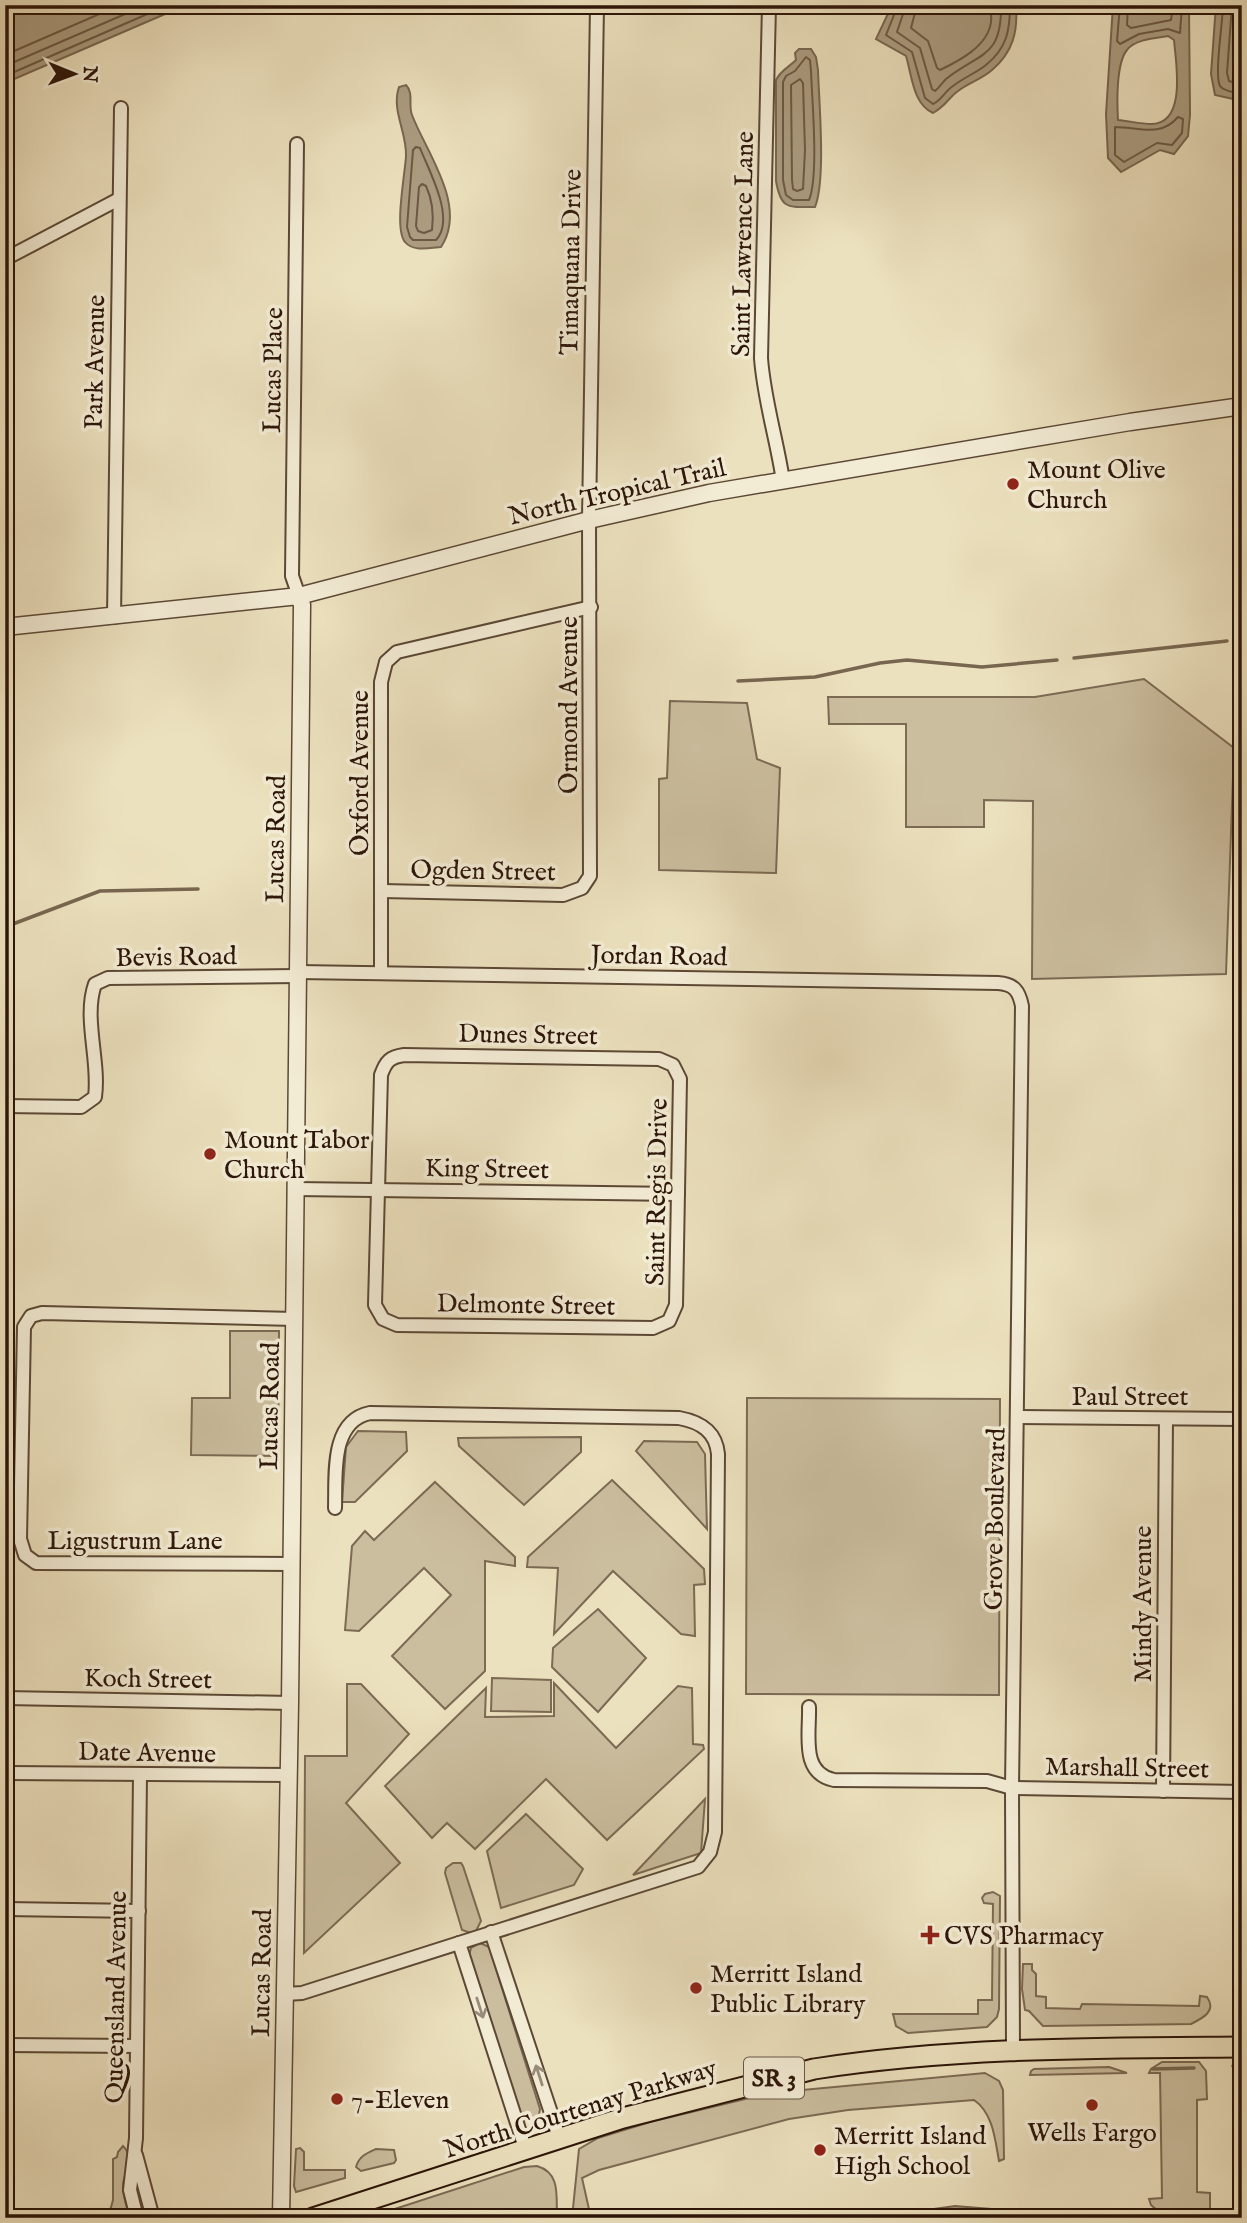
<svg xmlns="http://www.w3.org/2000/svg" width="1247" height="2223" viewBox="0 0 1247 2223" font-family="'IM FELL English',serif">
<rect width="100%" height="100%" fill="#ece1be"/>
<filter id="stains"><feTurbulence type="fractalNoise" baseFrequency=".00286" numOctaves="4"/><feColorMatrix values="0 0 0 0 .2 0 0 0 0 .09 0 0 0 0 .02 0 0 0 .5 -.17"/></filter>
<radialGradient id="worn" r=".72"><stop offset=".6" stop-color="#630" stop-opacity="0"/><stop offset="1" stop-color="#630" stop-opacity=".3"/></radialGradient>
<!-- green -->
<g fill="#cbbe9f" stroke="#7c6a54" stroke-width="2">
<path d="M 1144,679 L 1234,748 L 1226,974 L 1032,979 L 1033,801 L 984,800 L 984,827 L 906,827 L 906,724 L 829,724 L 828,697 L 1035,697 Z"/>
<path d="M 670,701 L 747,703 L 757,759 L 780,768 L 776,873 L 659,870 L 659,779 L 667,778 Z"/>
<path d="M 230,1331 L 279,1331 L 278,1456 L 191,1455 L 192,1398 L 230,1398 Z"/>
<path d="M 747,1398 L 1000,1399 L 999,1695 L 746,1694 Z"/>
<path d="M 358,1431 L 406,1432 L 407,1451 L 355,1502 L 342,1502 L 346,1447 Z"/>
<path d="M 581,1437 L 581,1452 L 524,1505 L 459,1446 L 458,1438 Z"/>
<path d="M 644,1441 L 697,1442 L 705,1454 L 707,1529 L 636,1451 Z"/>
<path d="M 612,1480 L 704,1569 L 705,1584 L 694,1585 L 695,1636 L 681,1634 L 613,1571 L 554,1634 L 558,1568 L 527,1567 L 528,1557 Z"/>
<path d="M 435,1482 L 515,1557 L 515,1566 L 485,1561 L 485,1671 L 445,1709 L 392,1656 L 451,1595 L 424,1568 L 359,1631 L 345,1630 L 352,1546 L 365,1531 L 374,1540 Z"/>
<path d="M 598,1609 L 646,1658 L 598,1712 L 552,1667 L 553,1648 Z"/>
<path d="M 492,1678 L 551,1680 L 551,1712 L 491,1711 Z"/>
<path d="M 554,1683 L 616,1748 L 678,1686 L 692,1688 L 693,1744 L 703,1745 L 704,1749 L 607,1840 L 546,1779 L 475,1849 L 447,1823 L 432,1838 L 385,1786 L 486,1688 L 485,1717 L 554,1716 Z"/>
<path d="M 347,1684 L 361,1684 L 409,1734 L 346,1803 L 400,1863 L 304,1953 L 305,1756 L 347,1756 Z"/>
<path d="M 705,1799 L 701,1853 L 633,1875 Z"/>
<path d="M 526,1814 L 583,1869 L 574,1885 L 501,1908 L 487,1851 Z"/>
<path d="M 453,1863 L 461,1863 L 463,1866 L 481,1921 L 476,1931 L 471,1933 L 462,1930 L 445,1873 L 446,1868 Z"/>
<path d="M 993,1892 L 1000,1896 L 999,2009 L 997,2017 L 987,2027 L 908,2033 L 896,2026 L 893,2014 L 978,2014 L 978,2000 L 992,2000 L 993,1904 L 984,1903 L 982,1898 L 985,1894 Z"/>
<path d="M 480,1943 L 489,1947 L 540,2109 L 539,2115 L 530,2121 L 525,2120 L 521,2115 L 469,1956 L 471,1948 Z"/>
<path d="M 1023,1964 L 1032,1964 L 1032,1970 L 1036,1974 L 1036,1996 L 1046,1997 L 1046,2008 L 1080,2009 L 1082,2004 L 1199,2006 L 1200,1996 L 1207,1997 C 1217,2011 1203,2018 1191,2024 L 1043,2026 L 1029,2011 L 1025,2010 L 1022,1989 Z"/>
<path d="M 1162,2062 L 1199,2062 L 1206,2071 L 1207,2099 L 1197,2100 L 1197,2192 L 1210,2193 L 1210,2211 L 1159,2212 L 1151,2205 L 1149,2199 L 1162,2198 L 1160,2073 L 1149,2073 L 1151,2069 Z"/>
<path d="M 1109,2067 L 1127,2073 L 1030,2075 L 1031,2071 L 1034,2069 Z"/>
<path d="M 985,2073 L 999,2081 L 1003,2090 L 1004,2159 L 999,2161 C 995,2139 993,2113 974,2100 L 848,2110 L 789,2119 L 599,2170 L 582,2178 L 591,2218 L 572,2218 L 579,2149 L 598,2138 L 650,2122 L 770,2093 Z"/>
<path d="M 123,2146 C 135,2158 125,2169 123,2184 C 122,2195 127,2207 130,2218 L 108,2218 L 113,2200 L 113,2159 L 117,2157 L 118,2152 Z"/>
<path d="M 300,2148 L 304,2152 L 304,2170 L 345,2170 L 345,2178 L 296,2192 L 294,2186 L 296,2149 Z"/>
<path d="M 376,2149 L 394,2150 L 396,2160 L 394,2163 L 361,2171 L 356,2167 C 359,2156 367,2153 376,2149 Z"/>
<path d="M 537,2166 C 561,2173 556,2196 557,2218 L 367,2218 L 524,2167 Z"/>
</g>
<!-- water -->
<g fill="#ab9c80" stroke="#786650" stroke-width="2" fill-rule="evenodd">
<path d="M 5,5 L 186,5 L 5,83 Z"/>
<path d="M 892,5 L 931,5 L 935,8 L 956,5 L 1016,5 C 1018,32 1013,52 992,70 C 982,79 968,83 958,91 C 948,98 947,105 933,113 C 913,104 912,76 906,56 L 876,39 Z"/>
<path d="M 1113,5 L 1189,5 L 1190,115 L 1188,136 L 1174,154 L 1160,150 L 1121,172 L 1108,158 L 1106,114 ZM 1168,36 L 1174,40 C 1176,63 1187,124 1151,124 C 1141,124 1129,121 1118,120 C 1117,103 1116,63 1127,50 C 1135,39 1156,38 1168,36 Z"/>
<path d="M 1216,5 L 1242,5 L 1242,101 L 1215,95 L 1211,74 Z"/>
<path d="M 799,49 L 811,49 L 816,57 L 818,70 C 819,102 826,180 815,207 C 788,207 781,210 776,181 L 776,80 C 781,70 788,68 796,60 L 795,53 Z"/>
<path d="M 406,85 C 414,93 408,105 412,115 C 427,154 468,206 441,247 C 430,248 413,252 405,242 C 394,229 405,175 406,156 C 407,132 391,110 399,87 Z"/>
<path d="M 955,2206 L 991,2209 L 992,2218 L 870,2218 Z"/>
</g>
<g fill="none" stroke-linecap="round" stroke-linejoin="round">
<!-- shore -->
<g stroke="#6c5844" stroke-width="2">
<path d="M 898,5 L 886,35 L 912,52 L 925,98 L 933,104 C 942,100 944,92 953,86 C 963,78 976,73 986,65 C 1007,48 1010,30 1010,5"/>
<path d="M 906,5 L 897,32 L 920,48 L 932,89 L 935,91 C 939,88 942,83 946,79 C 980,52 1002,58 1001,5"/>
<path d="M 917,5 L 911,28 L 928,41 L 937,68 L 940,70 C 959,61 988,46 991,22 C 992,17 990,11 990,5"/>
<path d="M 1120,5 L 1117,41 L 1120,44 L 1139,34 L 1168,29 L 1180,33 L 1182,5"/>
<path d="M 1128,5 L 1127,25 L 1131,28 L 1171,20 L 1173,5"/>
<path d="M 1223,5 C 1223,21 1214,75 1220,86 C 1224,92 1236,92 1242,94"/>
<path d="M 1232,5 L 1227,73 L 1229,81 L 1242,85"/>
<path d="M 5,55 L 120,5"/>
<path d="M 806,57 L 810,60 L 811,71 C 812,100 819,176 809,200 L 793,200 L 786,195 L 783,180 L 783,82 L 786,76 L 795,71 Z"/>
<path d="M 5,66 L 146,5"/>
<path d="M 5,76 L 168,5"/>
<path d="M 800,79 L 803,83 L 805,150 L 803,189 L 797,191 L 793,189 L 792,180 L 791,85 Z"/>
<path d="M 1178,117 L 1183,119 L 1182,133 L 1172,145 L 1157,143 L 1124,162 L 1115,155 L 1115,127 C 1139,127 1160,138 1178,117 Z"/>
<path d="M 416,147 L 420,148 C 429,171 456,219 436,240 L 413,240 L 410,237 L 407,227 L 413,150 Z"/>
<path d="M 422,184 L 426,186 C 433,201 434,214 432,230 L 424,233 L 418,231 L 416,226 L 419,187 Z"/>
</g>
<!-- stream -->
<g stroke="#786650" stroke-width="3.5">
<path d="M 1074,658 L 1227,641"/>
<path d="M 738,681 L 815,677 L 880,663 L 907,660 L 982,667 L 1057,660"/>
<path d="M 5,927 L 100,891 L 198,889"/>
<path d="M 1233,2066 L 1242,2066"/>
<path d="M 1153,2069 L 1194,2068"/>
</g>
<!-- minor casing -->
<g stroke="#5c4836" stroke-width="16">
<g id="minor">
<path d="M 769,5 L 761,358 C 764,400 777,440 783,481"/>
<path d="M 297,144 L 292,576 L 299,596"/>
<path d="M 5,259 L 119,199"/>
<path d="M 114,617 L 121,108"/>
<path d="M 382,891 L 563,895 L 582,888 L 590,876 L 589,520 L 597,5"/>
<path d="M 298,972 L 998,983 C 1014,984 1019,991 1022,1006 L 1012,1788 L 1013,2050"/>
<path d="M 381,973 L 381,682 L 386,662 L 397,652 L 591,607"/>
<path d="M 404,1055 L 659,1059 L 673,1065 L 680,1079 L 676,1305 L 669,1321 L 653,1328 L 397,1325 L 383,1319 L 375,1305 L 381,1075 C 386,1061 390,1057 404,1055 Z"/>
<path d="M 5,1106 L 81,1107 L 95,1097 C 100,1061 83,1018 95,984 L 108,978 L 298,976"/>
<path d="M 295,1189 L 678,1194"/>
<path d="M 1019,1417 L 1242,1419"/>
<path d="M 292,1564 L 36,1563 L 25,1555 L 20,1539 L 24,1327 L 31,1316 L 42,1313 L 295,1319"/>
<path d="M 5,1698 L 290,1703"/>
<path d="M 809,1707 C 810,1734 800,1773 834,1780 L 987,1781 L 1012,1788 L 1242,1792"/>
<path d="M 5,1773 L 289,1775"/>
<path d="M 1163,1791 L 1166,1419"/>
<path d="M 5,1909 L 139,1911"/>
<path d="M 491,1932 L 560,2140"/>
<path d="M 459,1943 L 526,2151"/>
<path d="M 285,1994 L 302,1993 L 698,1867 L 710,1852 L 715,1832 L 718,1454 C 716,1432 701,1422 679,1418 L 370,1413 C 330,1421 336,1475 335,1508"/>
<path d="M 5,2045 L 137,2046"/>
<path d="M 136,2155 L 153,2218"/>
<path d="M 137,2218 L 130,2190 L 136,2138 L 140,1775"/>
</g>
</g>
<!-- tertiary casing -->
<g stroke="#5c4836" stroke-width="19">
<g id="tertiary">
<path d="M 5,627 L 299,596 L 589,520 L 709,493 L 1130,422 L 1242,406"/>
<path d="M 281,2218 L 290,1703 L 302,605 L 299,596"/>
</g>
</g>
<!-- primary casing -->
<g stroke="#2c1509" stroke-width="23">
<path id="primary" d="M 313,2218 L 623,2118 L 814,2069 C 955,2047 1099,2048 1242,2047"/>
</g>
<!-- minor -->
<use href="#minor" stroke="#f3ecd5" stroke-width="12"/>
<!-- tertiary -->
<use href="#tertiary" stroke="#f3ecd5" stroke-width="16"/>
<!-- primary -->
<use href="#primary" stroke="#ece1be" stroke-width="19"/>
</g>
<!-- one-way arrows -->
<defs><path id="oneway-shaft" d="M-6 0H5M1.5-3L5.5 0L1.5 3" fill="none" stroke-width="1.6" stroke-linecap="round" stroke-linejoin="round" transform="scale(1.75)"/></defs>
<g stroke="#998b79">
<use href="#oneway-shaft" transform="translate(480 2008) rotate(72)"/>
<use href="#oneway-shaft" transform="translate(539 2075) rotate(-108)"/>
</g>
<!-- markers -->
<g fill="#8f2418" stroke="#f3ecd5" stroke-width="2.5">
<circle cx="1013" cy="484" r="7"/>
<circle cx="210" cy="1154" r="7"/>
<path d="M926.5 1924.5h7v7h7v7h-7v7h-7v-7h-7v-7h7z"/>
<circle cx="696" cy="1988" r="7"/>
<circle cx="337" cy="2099" r="7"/>
<circle cx="1092" cy="2105" r="7"/>
<circle cx="820" cy="2150" r="7"/>
</g>
<g text-anchor="middle" stroke-width="7" stroke-linejoin="round" paint-order="stroke">
<!-- shield labels -->
<rect fill="#f3ecd5" stroke="#685646" stroke-width="2" x="744" y="2057.5" width="60" height="41" rx="5"/>
<g font-size="24" font-weight="bold" fill="#2c1509">
<text x="774" y="2086">SR 3</text>
</g>
<!-- street labels -->
<g font-size="26" fill="#2c1509" stroke="#f3ecd5">
<text transform="translate(742 244) rotate(-89)" y="9">Saint Lawrence Lane</text>
<text transform="translate(570 262) rotate(-89)" y="9">Timaquana Drive</text>
<text transform="translate(94 362) rotate(-89)" y="9">Park Avenue</text>
<text transform="translate(272 370) rotate(-89)" y="9">Lucas Place</text>
<text transform="translate(617 491) rotate(-13)" y="9">North Tropical Trail</text>
<text transform="translate(568 705) rotate(-90)" y="9">Ormond Avenue</text>
<text transform="translate(359 773) rotate(-90)" y="9">Oxford Avenue</text>
<text transform="translate(275 839) rotate(-89)" y="9">Lucas Road</text>
<text transform="translate(483 870) rotate(1)" y="9">Ogden Street</text>
<text transform="translate(659 955) rotate(1)" y="9">Jordan Road</text>
<text transform="translate(176 956) rotate(-1)" y="9">Bevis Road</text>
<text transform="translate(528 1034) rotate(1)" y="9">Dunes Street</text>
<text transform="translate(487 1168) rotate(1)" y="9">King Street</text>
<text transform="translate(656 1192) rotate(-89)" y="9">Saint Regis Drive</text>
<text transform="translate(526 1304) rotate(1)" y="9">Delmonte Street</text>
<text x="1130" y="1405">Paul Street</text>
<text transform="translate(269 1406) rotate(-89)" y="9">Lucas Road</text>
<text transform="translate(994 1519) rotate(-89)" y="9">Grove Boulevard</text>
<text x="135" y="1549">Ligustrum Lane</text>
<text transform="translate(1142 1604) rotate(-90)" y="9">Mindy Avenue</text>
<text transform="translate(148 1678) rotate(1)" y="9">Koch Street</text>
<text transform="translate(147 1752) rotate(1)" y="9">Date Avenue</text>
<text transform="translate(1127 1767) rotate(1)" y="9">Marshall Street</text>
<text transform="translate(261 1973) rotate(-89)" y="9">Lucas Road</text>
<text transform="translate(115 1997) rotate(-89)" y="9">Queensland Avenue</text>
<text transform="translate(580 2108) rotate(-17)" y="9">North Courtenay Parkway</text>
</g>
<!-- poi labels -->
<g font-size="26" fill="#2c1509" stroke="#f3ecd5" text-anchor="start">
<text x="1027" y="478">Mount Olive<tspan x="1027" dy="30">Church</tspan></text>
<text x="224" y="1148">Mount Tabor<tspan x="224" dy="30">Church</tspan></text>
<text x="944" y="1944">CVS Pharmacy</text>
<text x="710" y="1982">Merritt Island<tspan x="710" dy="30">Public Library</tspan></text>
<text x="351" y="2108">7-Eleven</text>
<text x="1092" y="2141" text-anchor="middle">Wells Fargo</text>
<text x="834" y="2144">Merritt Island<tspan x="834" dy="30">High School</tspan></text>
</g>
</g>
<!-- margin -->
<rect width="1247" height="2223" fill="none" stroke="#ece1be" stroke-width="28"/>
<rect x="7" y="7" width="1233" height="2209" fill="none" stroke="#2c1509" stroke-width="3.5"/>
<rect x="14" y="14" width="1219" height="2195" fill="none" stroke="#2c1509" stroke-width="2"/>
<!-- north arrow -->
<g transform="translate(74 74) rotate(91)" stroke="#f3ecd5" stroke-width="5" paint-order="stroke">
<path d="M0-5L12 26L0 18L-12 26Z" fill="#2c1509"/>
<text y="-10" font-size="19" font-weight="bold" text-anchor="middle" fill="#2c1509">N</text>
</g>
<rect width="100%" height="100%" filter="url(#stains)"/>
<rect width="100%" height="100%" fill="url(#worn)"/>
</svg>
